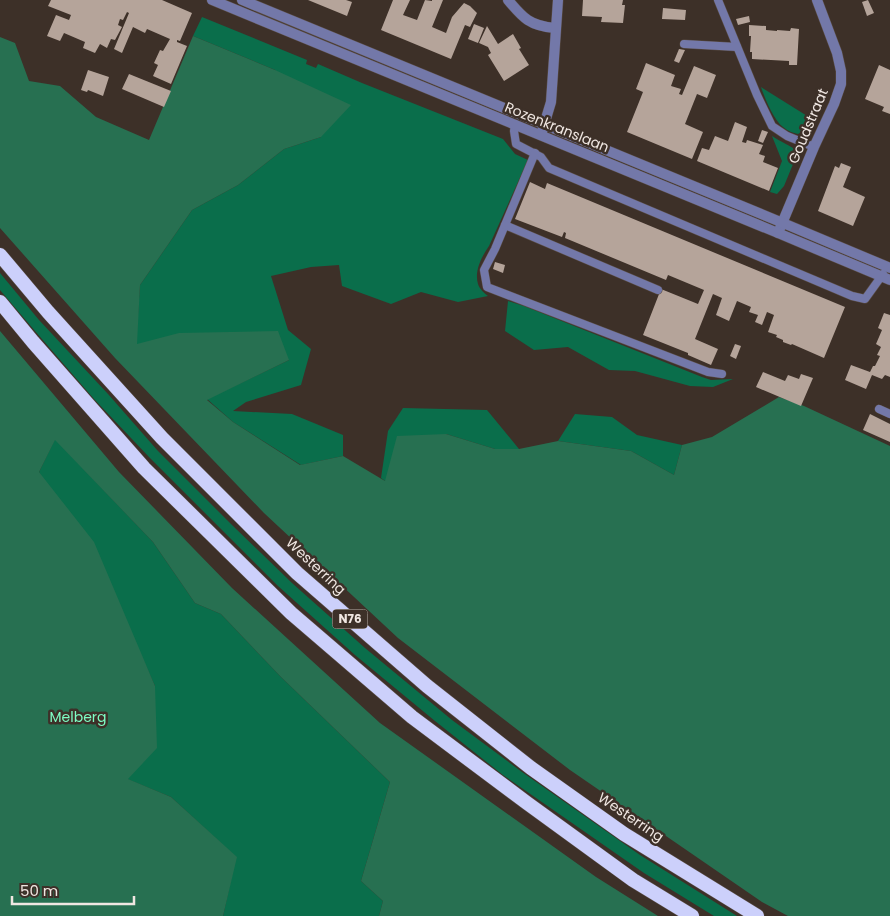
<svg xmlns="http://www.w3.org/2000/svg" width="890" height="916" viewBox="0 0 890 916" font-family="Poppins,sans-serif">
<rect width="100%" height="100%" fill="#3d3028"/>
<!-- green -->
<g fill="#0a6e4b">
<path d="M 202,17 L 307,60 L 306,64 L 316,68 L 318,64 L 362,83 L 503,139 L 515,154 L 528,160 L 489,246 C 482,256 474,271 478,284 C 479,288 484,293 488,296 L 458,302 L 421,292 L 391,304 L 342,286 L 339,265 L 311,267 L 271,276 L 288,330 L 311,349 L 301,385 L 246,402 L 233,411 L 292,414 L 343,435 L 343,456 L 301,465 L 233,422 L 207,399 L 289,360 L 136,344 L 140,285 L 192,210 L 238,185 L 284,149 L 321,137 L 275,70 L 193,36 Z"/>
<path d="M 761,87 L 812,119 L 808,128 L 798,134 C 793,133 788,131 783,127 C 774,120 765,99 761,87 Z"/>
<path d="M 772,136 C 780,142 791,145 798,152 L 784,186 L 777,194 L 770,192 L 782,161 Z"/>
<path d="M 0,273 L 39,320 L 108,394 L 158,451 L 231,524 L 292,583 L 365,648 L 452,720 L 522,772 L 640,855 L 737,916 L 714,916 L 644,873 L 503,775 L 435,721 L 355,655 L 278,586 L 149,457 L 94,399 L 35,331 L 0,290 Z"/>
<path d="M 508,301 L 524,306 L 702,377 L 711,380 L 733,379 L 713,387 L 690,386 L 635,371 L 609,370 L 568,347 L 534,350 L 505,331 Z"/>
<path d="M 403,408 L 487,410 L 519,449 L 495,449 L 446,434 L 385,481 L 381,478 L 388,431 Z"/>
<path d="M 575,414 L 612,417 L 637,435 L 682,445 L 674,475 L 631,451 L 558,441 Z"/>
<path d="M 55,439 L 153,542 L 195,603 L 221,614 L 281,677 L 390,782 L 361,881 L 383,901 L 379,916 L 223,916 L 236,857 L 171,797 L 127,779 L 155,686 L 140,653 L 39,472 Z"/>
</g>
<!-- forest -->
<g fill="#277051">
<path d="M 193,36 L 275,70 L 351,105 L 321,137 L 284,149 L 238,185 L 192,210 L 140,285 L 137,344 L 179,333 L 278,331 L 289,360 L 207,400 L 233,422 L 300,465 L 343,456 L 385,481 L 397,436 L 446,434 L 495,449 L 519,449 L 558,441 L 631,451 L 674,475 L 682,445 L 712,437 L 779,397 L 804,406 L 890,446 L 890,916 L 788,916 L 762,902 L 570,770 L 398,638 L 264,513 L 115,358 L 0,228 L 0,37 L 15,43 L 29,81 L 60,86 L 96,117 L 149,140 Z"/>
<path d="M 0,331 L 119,472 L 232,588 L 380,723 L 596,877 L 658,916 L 379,916 L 383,901 L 361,881 L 390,782 L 281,677 L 221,614 L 195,603 L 153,542 L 55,440 L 39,472 L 94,542 L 155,686 L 157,748 L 128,779 L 171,797 L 237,857 L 223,916 L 0,916 Z"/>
</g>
<!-- building -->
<g fill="#b5a49a">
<path d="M 51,0 L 162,0 L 192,13 L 180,41 L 177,40 L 177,42 L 187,46 L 171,84 L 153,76 L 158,65 L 154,63 L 160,50 L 163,51 L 170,39 L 147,29 L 145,33 L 133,27 L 122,53 L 114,49 L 129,13 L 127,12 L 123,20 L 120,19 L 118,25 L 122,27 L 115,40 L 111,39 L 107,48 L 100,44 L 95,53 L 83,48 L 85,42 L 64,33 L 60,41 L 47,36 L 56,15 L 69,20 L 71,15 L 48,6 Z"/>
<path d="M 308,0 L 346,0 L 352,2 L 347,16 Z"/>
<path d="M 393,0 L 410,0 L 403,15 L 417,20 L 425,0 L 432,1 L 432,0 L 443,0 L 432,27 L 446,33 L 452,17 L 464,3 L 470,6 L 477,13 L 470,27 L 465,25 L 451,59 L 381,30 Z"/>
<path d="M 583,0 L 623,0 L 622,5 L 625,5 L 623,23 L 601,22 L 602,17 L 582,16 Z"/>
<path d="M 868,0 L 874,13 L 867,16 L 862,2 Z"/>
<path d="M 663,8 L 686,10 L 685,20 L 662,19 Z"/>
<path d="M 749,16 L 750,22 L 738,25 L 736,19 Z"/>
<path d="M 474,24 L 484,28 L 478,43 L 468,39 Z"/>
<path d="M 749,25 L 766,26 L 766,30 L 777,31 L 777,30 L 790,31 L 791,28 L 799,29 L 797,65 L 789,65 L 789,61 L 752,59 L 752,52 L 750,52 L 751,36 L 749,36 Z"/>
<path d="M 487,26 L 498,44 L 513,34 L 521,48 L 519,49 L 529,65 L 504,81 L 488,55 L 491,53 L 488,47 L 479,43 Z"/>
<path d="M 679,49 L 685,50 L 679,63 L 674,61 Z"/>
<path d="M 646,63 L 675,75 L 671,86 L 681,89 L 679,94 L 682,95 L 694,66 L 716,75 L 707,98 L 697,94 L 685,124 L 703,132 L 692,159 L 627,132 L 643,92 L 636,89 Z"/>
<path d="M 879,65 L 890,70 L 890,114 L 882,111 L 884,107 L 865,99 Z"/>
<path d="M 88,70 L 109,77 L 103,96 L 88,90 L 87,92 L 81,90 Z"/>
<path d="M 129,74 L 171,91 L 164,107 L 122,89 Z"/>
<path d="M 735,122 L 747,127 L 742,142 L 746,143 L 747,140 L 763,145 L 759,154 L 765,156 L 763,162 L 778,168 L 769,191 L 697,161 L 702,148 L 709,150 L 715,136 L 728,141 Z"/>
<path d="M 762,130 L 768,132 L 763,143 L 758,141 Z"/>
<path d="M 841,163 L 851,167 L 843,187 L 865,197 L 853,226 L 818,211 L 835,166 L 839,168 Z"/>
<path d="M 530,182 L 545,189 L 547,183 L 845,307 L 824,358 L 792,344 L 791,345 L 783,342 L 783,340 L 776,337 L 777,335 L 768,332 L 774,315 L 767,312 L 762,325 L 755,322 L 758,315 L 749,312 L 751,307 L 737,301 L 729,321 L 716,315 L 722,298 L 713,294 L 695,339 L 718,349 L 711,365 L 688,355 L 688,353 L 643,335 L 661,289 L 698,304 L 704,290 L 668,275 L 666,280 L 565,238 L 566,233 L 564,232 L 562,237 L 515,219 Z"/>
<path d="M 495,262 L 505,265 L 503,273 L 493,269 Z"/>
<path d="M 884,313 L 890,315 L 890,377 L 885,375 L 882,379 L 872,375 L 866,389 L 845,380 L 851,365 L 870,372 L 873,366 L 875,366 L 880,356 L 877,355 L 881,347 L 876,344 L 882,330 L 878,328 Z"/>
<path d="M 735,344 L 741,346 L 736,359 L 730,356 Z"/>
<path d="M 763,372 L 785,381 L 788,375 L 799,379 L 801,374 L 813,378 L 801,406 L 756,387 Z"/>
<path d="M 870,414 L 890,424 L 890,442 L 863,430 Z"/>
</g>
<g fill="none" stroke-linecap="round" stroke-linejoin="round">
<!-- service casing -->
<g stroke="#5a4d46" stroke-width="9">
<g id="service">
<path d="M 718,0 L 757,95 L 772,126 L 787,136 L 814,147"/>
<path d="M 684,44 L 737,47"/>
<path d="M 515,124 L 514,131 L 516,144 L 541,157 L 549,168 L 852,296 L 865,299 L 883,274"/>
<path d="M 535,153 L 495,249 L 484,270 L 487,287 L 708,372 L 722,374"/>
<path d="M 505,225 L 658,290"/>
<path d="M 879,409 L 890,414"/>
</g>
</g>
<!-- minor casing -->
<g stroke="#5a4d46" stroke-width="11">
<g id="minor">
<path d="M 508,0 C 523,18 530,26 555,28"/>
<path d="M 541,135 L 551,102 L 558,0"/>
<path d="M 778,233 L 814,147 L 834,104 L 841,84 L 841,71 L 837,53 L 817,0"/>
</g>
</g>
<!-- tertiary casing -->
<g stroke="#5a4d46" stroke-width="11">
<g id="tertiary">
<path d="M 212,0 L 778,233 L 890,280"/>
<path d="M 242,0 L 783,223 L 890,268"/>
</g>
</g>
<!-- trunk casing -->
<g stroke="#5a4d46" stroke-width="15">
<g id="trunk">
<path d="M 0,255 L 48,312 L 162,438 L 297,573 L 427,686 L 531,768 L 624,834 L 757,916"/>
<path d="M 0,302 L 33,342 L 144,468 L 291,613 L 412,717 L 527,803 L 633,880 L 692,916"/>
</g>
</g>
<!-- service -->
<use href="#service" stroke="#7378a9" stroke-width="8"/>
<!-- minor -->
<use href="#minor" stroke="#7378a9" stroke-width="10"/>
<!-- tertiary -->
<use href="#tertiary" stroke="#7378a9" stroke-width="10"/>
<!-- trunk -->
<use href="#trunk" stroke="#ccd0fb" stroke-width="14"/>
</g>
<g text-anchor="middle" stroke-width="5" stroke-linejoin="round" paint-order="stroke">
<!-- shield labels -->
<rect fill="#3d3028" stroke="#bab0aa" stroke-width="1" x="332.5" y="609.5" width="35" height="19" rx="4"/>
<g font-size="12" font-weight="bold" fill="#f0e7e2">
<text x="350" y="623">N76</text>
</g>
<!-- street labels -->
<g font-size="14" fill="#f0e7e2" stroke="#3d3028">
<text transform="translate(808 126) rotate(-67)" y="5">Goudstraat</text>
<text transform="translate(557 127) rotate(22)" y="5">Rozenkranslaan</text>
<text transform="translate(316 566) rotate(43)" y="5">Westerring</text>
<text transform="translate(631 817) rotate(34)" y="5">Westerring</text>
</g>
<!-- park labels -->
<g font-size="14" fill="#7efdc4" stroke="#3d3028">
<text x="78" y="722">Melberg</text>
</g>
</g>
<!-- scale -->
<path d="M12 896v8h122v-8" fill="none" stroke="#f0e7e2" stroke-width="2.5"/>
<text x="20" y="896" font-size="15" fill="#f0e7e2" stroke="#3d3028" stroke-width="4" paint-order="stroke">50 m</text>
</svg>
